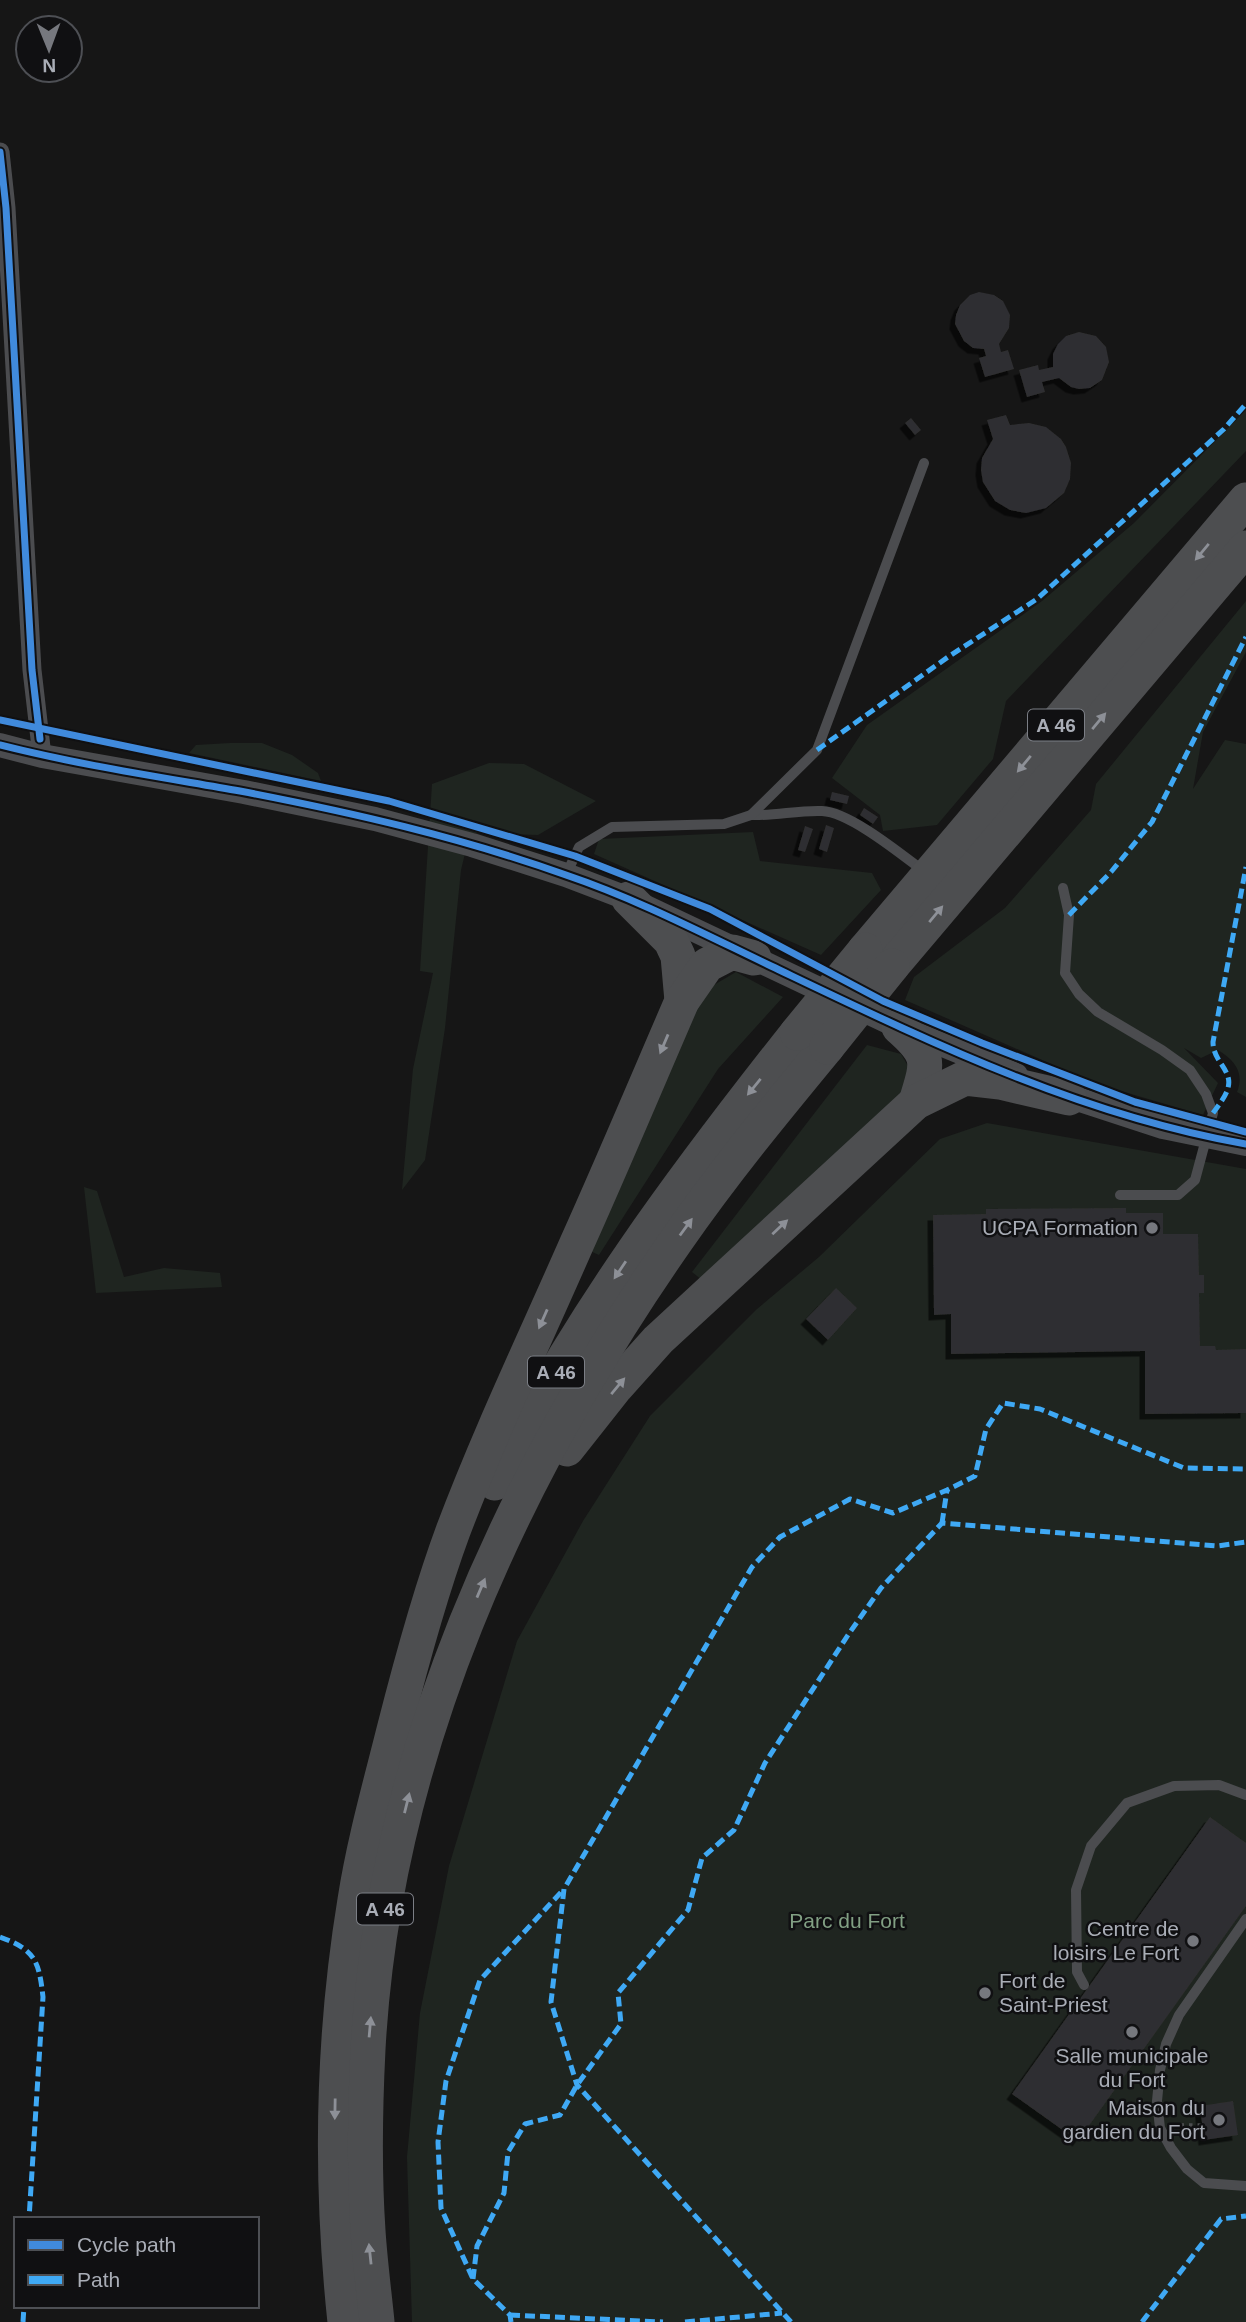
<svg xmlns="http://www.w3.org/2000/svg" width="1246" height="2322" viewBox="0 0 1246 2322" font-family="Helvetica,sans-serif">
<defs>
<filter id="shadow"><feDropShadow dx="-5.5" dy="5.5" stdDeviation="0" flood-color="#0009"/></filter>
</defs>
<rect width="100%" height="100%" fill="#161616"/>
<!-- green -->
<g fill="#1f2520">
<path d="M 1246,410 L 1246,451 L 1006,701 L 993,759 L 937,825 L 883,831 L 880,815 L 832,778 L 867,725 L 1042,601 L 1134,523 Z"/>
<path d="M 1246,601 L 1246,652 L 1203,732 L 1193,789 L 1225,740 L 1246,744 L 1246,1097 L 1237,1092 C 1245,1072 1234,1060 1218,1050 L 1201,1058 L 1184,1048 L 1218,1083 L 1203,1115 L 1097,1084 L 905,1000 L 914,977 L 1005,908 L 1091,810 L 1096,784 Z"/>
<path d="M 230,743 L 262,743 L 292,755 L 318,773 L 321,781 L 189,753 L 196,745 Z"/>
<path d="M 489,763 L 524,764 L 596,801 L 538,835 L 470,833 L 461,870 L 445,1028 L 425,1160 L 402,1190 L 413,1069 L 433,973 L 420,971 L 432,784 Z"/>
<path d="M 753,832 L 760,861 L 872,873 L 881,890 L 821,955 L 594,854 L 599,839 Z"/>
<path d="M 736,972 L 783,997 L 718,1069 L 599,1255 L 588,1250 L 702,992 Z"/>
<path d="M 867,1045 L 901,1054 L 912,1073 L 896,1105 L 702,1280 L 692,1272 Z"/>
<path d="M 987,1123 L 1246,1169 L 1246,2322 L 412,2322 L 407,2157 L 420,2013 L 449,1866 L 517,1641 L 583,1521 L 650,1416 L 757,1309 L 819,1257 L 940,1139 Z"/>
<path d="M 84,1187 L 97,1191 L 124,1277 L 164,1268 L 220,1273 L 222,1287 L 96,1293 Z"/>
</g>
<!-- building -->
<g fill="#2f2f30" filter="url(#shadow)">
<path d="M 979,292 L 994,295 L 1003,301 L 1010,315 L 1009,328 L 999,344 L 1001,352 L 1008,350 L 1014,369 L 985,377 L 979,358 L 986,356 L 984,349 L 973,348 L 964,341 L 955,324 L 956,315 L 960,305 L 970,295 Z"/>
<path d="M 1079,332 L 1096,336 L 1106,347 L 1109,362 L 1102,380 L 1090,388 L 1079,389 L 1071,387 L 1059,378 L 1042,382 L 1045,392 L 1027,397 L 1019,370 L 1038,365 L 1039,370 L 1053,367 L 1053,354 L 1058,344 L 1066,336 Z"/>
<path d="M 1006,415 L 1010,425 L 1029,423 L 1046,427 L 1061,439 L 1066,447 L 1071,463 L 1070,479 L 1064,493 L 1046,508 L 1026,513 L 1010,510 L 995,501 L 983,482 L 981,470 L 982,458 L 993,439 L 987,420 Z"/>
<path d="M 911,418 L 921,430 L 915,435 L 905,423 Z"/>
<path d="M 832,792 L 849,796 L 847,804 L 830,800 Z"/>
<path d="M 864,808 L 878,817 L 873,824 L 860,815 Z"/>
<path d="M 826,825 L 834,828 L 827,852 L 819,849 Z"/>
<path d="M 805,826 L 813,829 L 805,852 L 798,850 Z"/>
<path d="M 1126,1208 L 1126,1213 L 1163,1213 L 1163,1234 L 1198,1234 L 1199,1275 L 1204,1275 L 1204,1293 L 1199,1293 L 1200,1346 L 1215,1346 L 1216,1350 L 1246,1349 L 1246,1413 L 1145,1414 L 1145,1351 L 951,1354 L 951,1314 L 934,1315 L 933,1215 L 986,1214 L 986,1209 Z"/>
<path d="M 836,1288 L 857,1308 L 828,1340 L 806,1319 Z"/>
<path d="M 1210,1817 L 1246,1843 L 1246,1906 L 1078,2141 L 1012,2094 Z"/>
<path d="M 1233,2101 L 1238,2135 L 1204,2140 L 1200,2106 Z"/>
</g>
<g fill="none" stroke-linecap="round" stroke-linejoin="round">
<!-- path -->
<path stroke="#4c4e50" stroke-width="3.5" stroke-dasharray="3.5 5" stroke-linecap="butt" d="M 1172,2125 L 1201,2125"/>
<!-- service -->
<g stroke="#4b4c4f" stroke-width="10">
<path d="M 751,815 C 775,816 798,810 822,811 C 850,812 902,855 925,872"/>
<path d="M 566,875 L 579,847 L 612,827 L 724,824 L 751,815 L 817,750 L 924,463"/>
<path d="M 1063,888 L 1069,915 L 1065,973 L 1079,994 L 1098,1012 L 1162,1050 L 1190,1070 L 1206,1094 L 1213,1113 L 1195,1180 L 1178,1195 L 1120,1195"/>
<path d="M 1246,1919 L 1179,2015 L 1166,2044 L 1160,2070 L 1157,2101 L 1160,2128 L 1171,2148 L 1187,2169 L 1204,2183 L 1246,2186"/>
<path d="M 1084,1985 L 1077,1972 L 1076,1890 L 1091,1846 L 1127,1803 L 1174,1786 L 1219,1785 L 1246,1795"/>
</g>
<!-- minor -->
<path stroke="#4b4c4f" stroke-width="19" d="M 0,152 L 6,208 L 32,670 L 42,756"/>
<!-- tertiary -->
<g stroke="#4b4c4f" stroke-width="24">
<path d="M 0,745 L 42,756 L 244,792 L 375,819 L 472,845 L 566,875 L 629,899 L 899,1027 L 1016,1075"/>
<path d="M 1056,1092 L 1163,1127 L 1246,1144"/>
</g>
<!-- motorway -->
<g stroke="#4d4e50" stroke-width="35">
<path d="M 629,899 L 671,941 L 678,956 L 682,1001"/>
<path d="M 865,950 L 1246,500"/>
<path d="M 892,966 L 1246,548"/>
<path d="M 899,1027 C 932,1056 928,1062 916,1102"/>
<path d="M 567,1449 L 616,1387 L 658,1340 L 916,1102 L 965,1078 L 1000,1082 L 1069,1098"/>
<path d="M 495,1483 C 578,1318 683,1177 797,1033"/>
<path d="M 345,2322 C 330,2181 332,2040 355,1900 C 364,1842 380,1786 394,1730 C 411,1663 429,1596 453,1531 C 490,1433 535,1339 577,1243 C 613,1163 647,1082 682,1001 L 707,965 L 732,952 L 754,958"/>
<path d="M 377,2322 C 374,2292 370,2262 368,2231 C 364,2171 365,2109 368,2049 C 384,1755 510,1479 676,1241 C 723,1173 775,1110 827,1047"/>
</g>
<!-- motorway-bridge -->
<g stroke="#4d4e50" stroke-width="35">
<path d="M 797,1033 L 865,950"/>
<path d="M 827,1047 L 892,966"/>
</g>
<!-- quiet -->
<g stroke="#3fa9f5" stroke-width="5" stroke-dasharray="10 5" stroke-linecap="butt">
<path d="M 817,750 L 948,657 L 1037,599 L 1224,429 L 1246,404"/>
<path d="M 1069,915 L 1111,872 L 1152,822 L 1246,637"/>
<path d="M 1213,1113 C 1218,1106 1226,1096 1228,1088 C 1233,1070 1213,1062 1213,1042 L 1246,867"/>
<path d="M 942,1523 L 947,1490"/>
<path d="M 0,1937 C 36,1950 39,1962 43,1997 L 29,2219"/>
<path d="M 473,2279 L 477,2246 L 504,2193 L 508,2152 L 525,2124 L 560,2115 L 577,2085 L 621,2024 L 618,1993 L 688,1910 L 702,1858 L 734,1830 L 765,1763 L 848,1635 L 881,1588 L 942,1523 L 1217,1546 L 1246,1542"/>
<path d="M 510,2315 L 663,2322"/>
<path d="M 23,2322 L 24,2306"/>
<path d="M 511,2322 L 510,2315 L 473,2279 L 441,2208 L 438,2142 L 446,2081 L 480,1980 L 564,1889"/>
<path d="M 685,2322 L 782,2313"/>
<path d="M 791,2322 L 577,2085 L 551,2002 L 564,1889 L 752,1567 L 780,1537 L 850,1499 L 893,1513 L 947,1490 L 975,1476 L 986,1429 L 1003,1403 L 1040,1409 L 1184,1468 L 1246,1469"/>
<path d="M 1142,2322 L 1221,2219 L 1246,2216"/>
</g>
<!-- cycleway casing -->
<g stroke="#101012" stroke-width="11">
<g id="cycleway">
<path d="M 0,152 L 6,208 L 32,670 L 40,739"/>
<path d="M 0,720 L 389,801 L 575,856 L 710,909 L 883,1001 L 982,1043 L 1135,1102 L 1246,1132"/>
<path d="M 0,745 C 79,765 160,777 240,791 C 350,812 460,837 566,875 C 637,899 704,934 771,966 C 924,1039 1078,1115 1246,1144"/>
</g>
</g>
<!-- cycleway -->
<use href="#cycleway" stroke="#408adc" stroke-width="7"/>
</g>
<!-- one-way arrows -->
<defs><path id="oneway-solid" d="M-6-.8H1V-3.2L6.5 0L1 3.2V.8H-6Z" transform="scale(1.75)"/></defs>
<g fill="#8d9097">
<use href="#oneway-solid" transform="translate(1202 552) rotate(130)"/>
<use href="#oneway-solid" transform="translate(1099 721) rotate(-50)"/>
<use href="#oneway-solid" transform="translate(1024 764) rotate(130)"/>
<use href="#oneway-solid" transform="translate(936 914) rotate(-50)"/>
<use href="#oneway-solid" transform="translate(664 1044) rotate(113)"/>
<use href="#oneway-solid" transform="translate(754 1087) rotate(129)"/>
<use href="#oneway-solid" transform="translate(686 1227) rotate(-54)"/>
<use href="#oneway-solid" transform="translate(780 1227) rotate(-43)"/>
<use href="#oneway-solid" transform="translate(620 1270) rotate(124)"/>
<use href="#oneway-solid" transform="translate(543 1319) rotate(114)"/>
<use href="#oneway-solid" transform="translate(618 1386) rotate(-50)"/>
<use href="#oneway-solid" transform="translate(481 1588) rotate(-67)"/>
<use href="#oneway-solid" transform="translate(407 1803) rotate(-76)"/>
<use href="#oneway-solid" transform="translate(370 2027) rotate(-85)"/>
<use href="#oneway-solid" transform="translate(335 2109) rotate(91)"/>
<use href="#oneway-solid" transform="translate(370 2254) rotate(-96)"/>
</g>
<!-- markers -->
<g fill="#76787e" stroke="#101012" stroke-width="2.5">
<circle cx="1152" cy="1228" r="7"/>
<circle cx="1193" cy="1941" r="7"/>
<circle cx="985" cy="1993" r="7"/>
<circle cx="1132" cy="2032" r="7"/>
<circle cx="1219" cy="2120" r="7"/>
</g>
<g text-anchor="middle" stroke-width="5" stroke-linejoin="round" paint-order="stroke">
<!-- shield labels -->
<g fill="#101012" stroke="#7b7e85" stroke-width="2">
<rect x="1028" y="709.5" width="56" height="31" rx="5"/>
<rect x="528" y="1356.5" width="56" height="31" rx="5"/>
<rect x="357" y="1893.5" width="56" height="31" rx="5"/>
</g>
<g font-size="19" font-weight="bold" fill="#a9adb6">
<text x="1056" y="732">A 46</text>
<text x="556" y="1379">A 46</text>
<text x="385" y="1916">A 46</text>
</g>
<!-- poi labels -->
<g font-size="21" fill="#a9adb6" stroke="#101012" text-anchor="end">
<text x="1138" y="1235">UCPA Formation</text>
<text x="1179" y="1936">Centre de<tspan x="1179" dy="24">loisirs Le Fort</tspan></text>
<text x="999" y="1988" text-anchor="start">Fort de<tspan x="999" dy="24">Saint-Priest</tspan></text>
<text x="1132" y="2063" text-anchor="middle">Salle municipale<tspan x="1132" dy="24">du Fort</tspan></text>
<text x="1205" y="2115">Maison du<tspan x="1205" dy="24">gardien du Fort</tspan></text>
</g>
<!-- park labels -->
<g font-size="21" fill="#819f83" stroke="#101012">
<text x="847" y="1928">Parc du Fort</text>
</g>
</g>
<!-- legend -->
<rect x="14" y="2217" width="245" height="91" fill="#101012" stroke="#4d4f54" stroke-width="2"/>
<rect x="28" y="2240" width="35" height="10" fill="#408adc" stroke="#4d4f54" stroke-width="2"/>
<text x="77" y="2252" font-size="21" fill="#a9adb6">Cycle path</text>
<rect x="28" y="2275" width="35" height="10" fill="#3fa9f5" stroke="#4d4f54" stroke-width="2"/>
<text x="77" y="2287" font-size="21" fill="#a9adb6">Path</text>
<!-- north arrow -->
<g transform="translate(49 49) rotate(179)"><circle r="33" fill="#101012" stroke="#4d4f54" stroke-width="2"/>
<path d="M0-5L12 26L0 18L-12 26Z" fill="#76787e"/>
<text y="-10" font-size="19" font-weight="bold" text-anchor="middle" fill="#a9adb6">N</text>
</g>
</svg>
